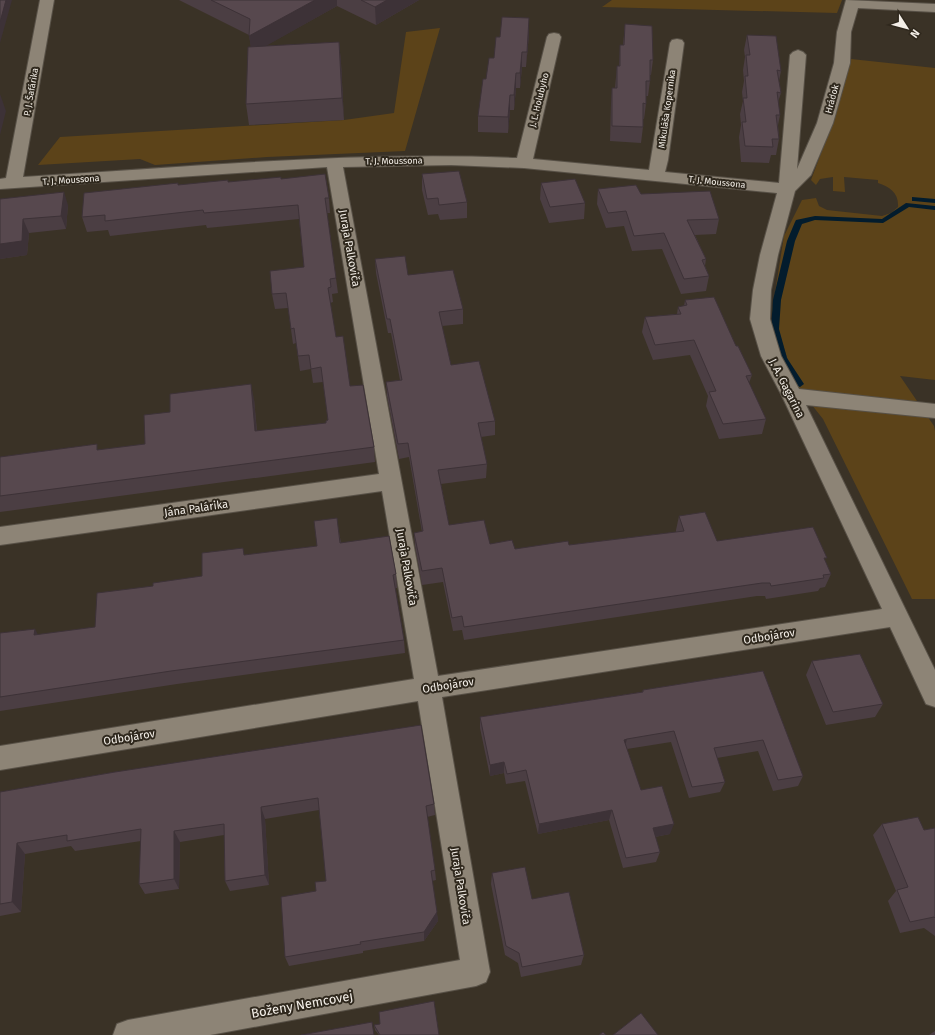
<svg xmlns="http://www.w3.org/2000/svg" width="935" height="1035" viewBox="0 0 935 1035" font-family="'Fira Sans',sans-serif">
<rect width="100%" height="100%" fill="#3a3226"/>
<!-- green -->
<g fill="#5c4319">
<path d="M 612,0 L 842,0 L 837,13 L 602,7 Z"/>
<path d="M 440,28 L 405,151 L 267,157 L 155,165 L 140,159 L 38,165 L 60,137 L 344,120 L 394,113 L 406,32 Z"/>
<path d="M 851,59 L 935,68 L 935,380 L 900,376 L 934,426 L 935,431 L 935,599 L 912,599 L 823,419 L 796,385 L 772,311 L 784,236 L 802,200 L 816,198 L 819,206 L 827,210 L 882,216 L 891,213 L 898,207 C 899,193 890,187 878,183 L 878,180 L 844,177 L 845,192 L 833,191 L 833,177 L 820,179 L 816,185 L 811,180 L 834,119 Z"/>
</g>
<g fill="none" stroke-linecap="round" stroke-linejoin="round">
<!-- stream -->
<g fill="#031c2d" fill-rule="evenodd">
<path d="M 912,197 L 935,199 L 935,203 L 914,201 L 912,201 Z"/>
<path d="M 906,203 L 935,206 L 935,210 L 909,207 L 883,223 L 815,220 L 802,224 L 795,241 L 781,300 L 779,329 L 787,358 L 804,384 L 800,387 L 797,386 L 779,358 L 771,329 L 773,300 L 787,241 L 795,222 L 796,220 L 815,216 L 882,219 Z"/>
</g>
<!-- minor casing -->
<g stroke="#585147" stroke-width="2">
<path id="minor" d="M 40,0 L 54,0 L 23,177 C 188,167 352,151 517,158 L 547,37 L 549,34 L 554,33 L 559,34 L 561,37 L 533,159 L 649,170 L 670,43 L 672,40 L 677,39 L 682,40 L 684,43 L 668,160 L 665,172 L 779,183 L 790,55 L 793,52 L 798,50 L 803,52 L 806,55 L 797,169 L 817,123 L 834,63 L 837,32 L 846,0 L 935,4 L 935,12 L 858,8 L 851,32 L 850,63 L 833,123 L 811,175 L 795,191 L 778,255 L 771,290 L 770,319 L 781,356 L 799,389 L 935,404 L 935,418 L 806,405 L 935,670 L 935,707 L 926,704 L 890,627 L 442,697 L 490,972 L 486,982 L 476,986 L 210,1035 L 113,1035 L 117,1024 L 128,1020 L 460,960 L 418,701 L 0,770 L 0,746 L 414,679 L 382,491 L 0,545 L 0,527 L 379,474 L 327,167 L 0,189 L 0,179 L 6,178 ZM 451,165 L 524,168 L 777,193 L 760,255 L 753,290 L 750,319 L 761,356 L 782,396 L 882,609 L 438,676 L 343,167 Z"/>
</g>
<!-- minor -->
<use href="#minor" fill="#8d8476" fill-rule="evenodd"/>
</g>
<!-- wall -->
<g fill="#4b3e43">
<path d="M 179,0 L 419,0 L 376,25 L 337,6 L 265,46 L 339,42 L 341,63 L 344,120 L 249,125 L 246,104 L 251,47 L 249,35 Z"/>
<path d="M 625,24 L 653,60 L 651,75 L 650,75 L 650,81 L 648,96 L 646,96 L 646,104 L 644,119 L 643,119 L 643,127 L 641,143 L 610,141 L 611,103 L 612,88 L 615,88 L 617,66 L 619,66 L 620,45 L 623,45 Z"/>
<path d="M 529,34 L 526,67 L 522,67 L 520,88 L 516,88 L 514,110 L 510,110 L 508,133 L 478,132 L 478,116 L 486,79 L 494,58 L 500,37 Z"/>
<path d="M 747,35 L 781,71 L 779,81 L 781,93 L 778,102 L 780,115 L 778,125 L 779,139 L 776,155 L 771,155 L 769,163 L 741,162 L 739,137 L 741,125 L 740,114 L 743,101 L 742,92 L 744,81 L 743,70 L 745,57 L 744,50 Z"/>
<path d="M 422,174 L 467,202 L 467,218 L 440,220 L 438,214 L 428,215 L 422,190 Z"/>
<path d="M 281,179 L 329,198 L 330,213 L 327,213 L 338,293 L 332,294 L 333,302 L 330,303 L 336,337 L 350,386 L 374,447 L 375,462 L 0,512 L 0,457 L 99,450 L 145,444 L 170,412 L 254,399 L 257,431 L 326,423 L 328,420 L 323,382 L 313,383 L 311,369 L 300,371 L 296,343 L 293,344 L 288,308 L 275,309 L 272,294 L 304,267 L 299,219 L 207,228 L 206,225 L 110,236 L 108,230 L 87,232 L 82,217 L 178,185 Z"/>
<path d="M 541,183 L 585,203 L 584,219 L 549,223 L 540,199 Z"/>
<path d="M 598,189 L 641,194 L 719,219 L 716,234 L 695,235 L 706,259 L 705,266 L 709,276 L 706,291 L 681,294 L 662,249 L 632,251 L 624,226 L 606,228 L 597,204 Z"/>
<path d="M 0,199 L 68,205 L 66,229 L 29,233 L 27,255 L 0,259 Z"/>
<path d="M 375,259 L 408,275 L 463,309 L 463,324 L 442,326 L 451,365 L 495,421 L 495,435 L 481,437 L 487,464 L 486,478 L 441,484 L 449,525 L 490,544 L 515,549 L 569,545 L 676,532 L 676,530 L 679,516 L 717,541 L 825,561 L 831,574 L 825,587 L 820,588 L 818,591 L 766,599 L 765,596 L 757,596 L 464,640 L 462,630 L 453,631 L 443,582 L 422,585 L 415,546 L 414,533 L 422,532 L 409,457 L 399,459 L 387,396 L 386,382 L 400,380 L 391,333 L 388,333 L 376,273 Z"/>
<path d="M 685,300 L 736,346 L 752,375 L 749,383 L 766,419 L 762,434 L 719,439 L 706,406 L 708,396 L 690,355 L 653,360 L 642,332 L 645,317 L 677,314 L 678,307 L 684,306 Z"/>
<path d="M 339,532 L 341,543 L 396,574 L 397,588 L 395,588 L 404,640 L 405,653 L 177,684 L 0,711 L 0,633 L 38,635 L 95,627 L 153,586 L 202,576 L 245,555 L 317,546 Z"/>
<path d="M 812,661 L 883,704 L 875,717 L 826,725 L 806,675 Z"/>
<path d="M 763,671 L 803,776 L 798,786 L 773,791 L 758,751 L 717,758 L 725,782 L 720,792 L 689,798 L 671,742 L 627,749 L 641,790 L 670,834 L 655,837 L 660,852 L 656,862 L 623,868 L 609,820 L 538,834 L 525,781 L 506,784 L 504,773 L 490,776 L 480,728 L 480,717 L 642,692 L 643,690 Z"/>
<path d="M 115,772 L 434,804 L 435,815 L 427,817 L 435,870 L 436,880 L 432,881 L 438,921 L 424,941 L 363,951 L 363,953 L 289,966 L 285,957 L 316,891 L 326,881 L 319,810 L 265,819 L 269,885 L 230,891 L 225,881 L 224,835 L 180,842 L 179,889 L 145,894 L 139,884 L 141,841 L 75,851 L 71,846 L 25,854 L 21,912 L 0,916 L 0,792 Z"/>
<path d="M 882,824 L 924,830 L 935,828 L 935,936 L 924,928 L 900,933 L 888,901 L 896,891 L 873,835 Z"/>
<path d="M 492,873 L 532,899 L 584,955 L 581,965 L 521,977 L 518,963 L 505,955 L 491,884 Z"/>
<path d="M 374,1025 L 439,1035 L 379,1035 L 375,1030 Z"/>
<path d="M 935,1031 L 935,1035 L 929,1035 Z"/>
</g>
<!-- shaded-wall -->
<g fill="#3d3237">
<path d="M 6,0 L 12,0 L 0,43 L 0,22 Z"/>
<path d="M 315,0 L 337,0 L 337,6 L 252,54 L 249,36 Z"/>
<path d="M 387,0 L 419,0 L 376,25 L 375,7 Z"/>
<path d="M 529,18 L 529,34 L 526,67 L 527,52 Z"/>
<path d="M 339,42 L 341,63 L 344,120 L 342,98 Z"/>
<path d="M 522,52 L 522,67 L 520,88 L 520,73 Z"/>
<path d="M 516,73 L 516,88 L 514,110 L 514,95 Z"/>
<path d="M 0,94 L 6,111 L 0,135 Z"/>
<path d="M 510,95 L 510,110 L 508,133 L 508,117 Z"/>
<path d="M 64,192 L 68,205 L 66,229 L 61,216 Z"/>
<path d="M 23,219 L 29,233 L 27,255 L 0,259 L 0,244 Z"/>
<path d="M 251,384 L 254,399 L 258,446 L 255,431 Z"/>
<path d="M 35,629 L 42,642 L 34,635 Z"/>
<path d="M 627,739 L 624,750 L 624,740 Z"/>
<path d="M 504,762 L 504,773 L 490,776 L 490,765 Z"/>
<path d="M 261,807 L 265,819 L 269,885 L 265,875 Z"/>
<path d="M 612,810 L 609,820 L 538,834 L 539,824 Z"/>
<path d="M 674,824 L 670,834 L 649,838 L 653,828 Z"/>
<path d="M 174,831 L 180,842 L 179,889 L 174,879 Z"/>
<path d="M 17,843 L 25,854 L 21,912 L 12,902 Z"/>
<path d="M 437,912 L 438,921 L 424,941 L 424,932 Z"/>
</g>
<!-- building -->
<g fill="#57484e" stroke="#3d3237">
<path d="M 0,0 L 6,0 L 0,22 Z"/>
<path d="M 211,0 L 315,0 L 249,36 L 250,19 Z"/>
<path d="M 361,0 L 387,0 L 375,7 Z"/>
<path d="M 502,17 L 529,18 L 527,52 L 522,52 L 520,73 L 516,73 L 514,95 L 510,95 L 508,117 L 478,116 L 483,79 L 486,79 L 489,58 L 494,58 L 496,37 L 500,37 Z"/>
<path d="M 625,24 L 652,26 L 653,60 L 650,60 L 650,81 L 646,81 L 646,104 L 643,103 L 643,127 L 612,126 L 612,88 L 617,88 L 617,66 L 620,66 L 620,45 L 624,45 Z"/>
<path d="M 747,35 L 776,36 L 781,71 L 777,70 L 781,93 L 777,92 L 780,115 L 776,115 L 779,139 L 772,139 L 773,147 L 745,146 L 742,122 L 746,122 L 743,98 L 747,98 L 745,76 L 748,76 L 746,55 L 750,55 Z"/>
<path d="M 339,42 L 342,98 L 246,104 L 248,47 Z"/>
<path d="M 459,171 L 467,202 L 439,205 L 438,198 L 427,199 L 422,174 Z"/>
<path d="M 325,174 L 329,198 L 325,198 L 336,278 L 330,279 L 331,287 L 328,288 L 336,337 L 343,336 L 350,386 L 363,385 L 374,447 L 0,496 L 0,457 L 97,444 L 97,450 L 145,444 L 144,415 L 170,412 L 170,394 L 251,384 L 255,431 L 326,423 L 326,421 L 328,420 L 321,367 L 311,369 L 309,355 L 298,356 L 294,328 L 291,329 L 286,293 L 272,294 L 270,271 L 304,267 L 298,205 L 204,213 L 203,210 L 105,221 L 105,215 L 82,217 L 84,193 L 178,183 L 178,185 L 228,180 L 228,182 L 281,177 L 281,179 Z"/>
<path d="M 575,179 L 585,203 L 550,207 L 541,183 Z"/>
<path d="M 636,185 L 641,194 L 710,191 L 719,219 L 687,220 L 706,259 L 702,260 L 709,276 L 684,279 L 664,233 L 634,236 L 626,211 L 608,213 L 598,189 Z"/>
<path d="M 64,192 L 61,216 L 23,219 L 22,241 L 0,244 L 0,199 Z"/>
<path d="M 405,256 L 408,275 L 453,270 L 463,309 L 439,312 L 451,365 L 479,361 L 495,421 L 478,423 L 487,464 L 438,470 L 449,525 L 484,520 L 490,544 L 512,540 L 515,549 L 568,541 L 569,545 L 684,531 L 679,516 L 705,512 L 717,541 L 813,527 L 827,558 L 824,558 L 831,574 L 823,575 L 824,578 L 771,586 L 770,583 L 762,583 L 464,627 L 462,616 L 452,618 L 442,568 L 422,571 L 414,533 L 423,531 L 408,443 L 398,444 L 386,382 L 402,380 L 390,319 L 387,319 L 375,259 Z"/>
<path d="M 714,297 L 736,346 L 738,346 L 752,375 L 746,376 L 766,419 L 723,424 L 709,392 L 716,391 L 694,340 L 655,345 L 645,317 L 681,314 L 678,307 L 687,305 L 685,300 Z"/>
<path d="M 337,518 L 340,543 L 389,536 L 396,574 L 393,575 L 404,640 L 171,671 L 0,697 L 0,633 L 35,629 L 34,635 L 95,627 L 97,593 L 153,586 L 153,583 L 202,576 L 202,553 L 243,548 L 244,555 L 317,546 L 314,521 Z"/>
<path d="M 860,654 L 883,704 L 833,712 L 812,661 Z"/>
<path d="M 763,671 L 803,776 L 778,780 L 763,740 L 714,748 L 725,782 L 692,787 L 674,731 L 627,739 L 624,740 L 641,790 L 662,786 L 674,824 L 653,828 L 660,852 L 626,858 L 612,810 L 539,824 L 526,770 L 507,774 L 504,762 L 490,765 L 480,717 L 643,692 L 643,690 Z"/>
<path d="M 421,725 L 434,804 L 426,806 L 435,870 L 431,871 L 437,912 L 424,932 L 360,942 L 361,944 L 285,957 L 281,897 L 316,891 L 315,882 L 326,881 L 318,798 L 261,807 L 265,875 L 225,881 L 224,824 L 174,831 L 174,879 L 139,884 L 141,829 L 67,841 L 67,835 L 17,843 L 12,902 L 0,904 L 0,792 L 115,772 Z"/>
<path d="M 918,817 L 924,830 L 935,828 L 935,918 L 934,917 L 910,922 L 897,890 L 908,887 L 882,824 Z"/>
<path d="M 525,867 L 532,899 L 569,892 L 584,955 L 522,967 L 519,953 L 506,946 L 492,873 Z"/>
<path d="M 434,1001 L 439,1035 L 380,1035 L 374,1025 L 380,1024 L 379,1012 Z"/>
<path d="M 641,1013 L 658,1035 L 613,1035 Z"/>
<path d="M 372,1022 L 374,1035 L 301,1035 Z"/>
<path d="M 603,1032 L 606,1035 L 599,1035 Z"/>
</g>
<g text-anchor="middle" stroke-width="4" stroke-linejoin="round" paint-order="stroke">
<!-- far-street labels -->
<g font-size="9" fill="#f3eee7" stroke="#2f281d">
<text transform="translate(31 92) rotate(-80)" y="3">P. J. Šafárika</text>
<text transform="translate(832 99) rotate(-75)" y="3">Hrádok</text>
<text transform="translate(539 100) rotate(-76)" y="3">J. Ľ. Holubyho</text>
<text transform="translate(667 109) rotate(-82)" y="3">Mikuláša Kopernika</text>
<text transform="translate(394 161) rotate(-1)" y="3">T. J. Moussona</text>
<text transform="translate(71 180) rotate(-4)" y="3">T. J. Moussona</text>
<text transform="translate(717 182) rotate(6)" y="3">T. J. Moussona</text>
</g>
<!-- street labels -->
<g font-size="11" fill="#f3eee7" stroke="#2f281d">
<text transform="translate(350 248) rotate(80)" y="4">Juraja Palkoviča</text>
<text transform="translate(787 388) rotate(63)" y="4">J. A. Gagarina</text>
<text transform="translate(196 508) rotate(-8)" y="4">Jána Palárika</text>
<text transform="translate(407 567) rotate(80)" y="4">Juraja Palkoviča</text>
<text transform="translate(769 636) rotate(-9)" y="4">Odbojárov</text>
<text transform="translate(448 685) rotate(-9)" y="4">Odbojárov</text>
<text transform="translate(129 737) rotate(-9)" y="4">Odbojárov</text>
<text transform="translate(461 886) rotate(81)" y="4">Juraja Palkoviča</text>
</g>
<!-- near-street labels -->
<g font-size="13" fill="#f3eee7" stroke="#2f281d">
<text transform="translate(302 1004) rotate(-10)" y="5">Boženy Nemcovej</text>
</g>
</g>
<!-- north arrow -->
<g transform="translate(907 28) rotate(126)" stroke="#2f281d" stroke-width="3" paint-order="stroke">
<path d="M0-3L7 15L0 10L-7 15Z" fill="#f3eee7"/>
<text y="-6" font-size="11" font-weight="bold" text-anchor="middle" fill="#f3eee7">N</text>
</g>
</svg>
